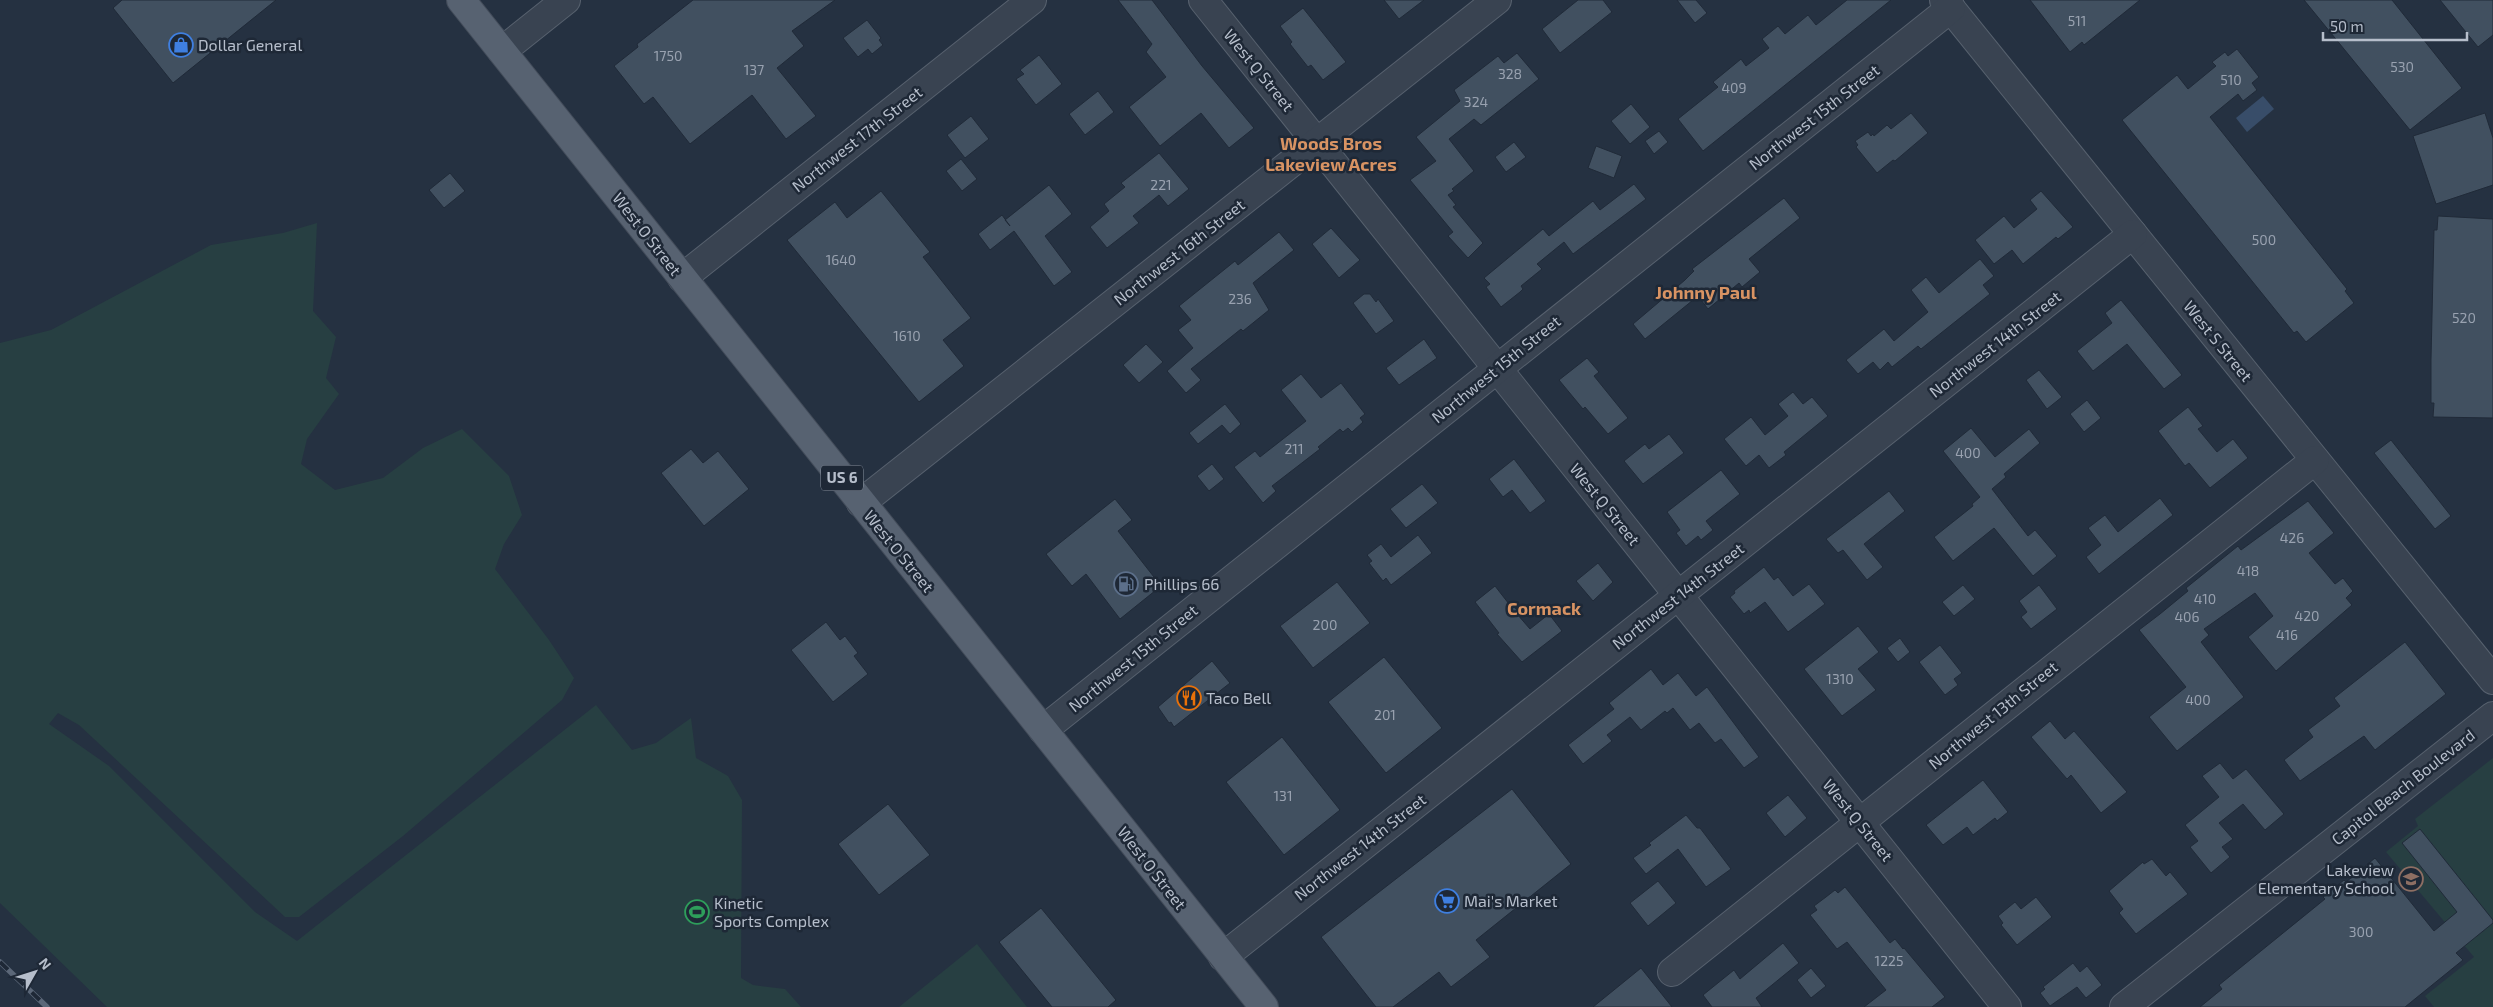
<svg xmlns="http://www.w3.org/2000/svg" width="2493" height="1007" viewBox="0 0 2493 1007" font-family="'Exo 2',sans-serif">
<rect width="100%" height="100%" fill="#253141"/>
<!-- green -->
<g fill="#273f42">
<path d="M 317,223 L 313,311 L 336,337 L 326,378 L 339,394 L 307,439 L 301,464 L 335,490 L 383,478 L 423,448 L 462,429 L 509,476 L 522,515 L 504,544 L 495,569 L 549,640 L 574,678 L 562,700 L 403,836 L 299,917 L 285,917 L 79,725 L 58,713 L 49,724 L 109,766 L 255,912 L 297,941 L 596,705 L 632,750 L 656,743 L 691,718 L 696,758 L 728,776 L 742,800 L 741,978 L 753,985 L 785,989 L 801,1007 L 107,1007 L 0,903 L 0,343 L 51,330 L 211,245 L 283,233 Z"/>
<path d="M 2493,758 L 2493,1007 L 2434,1007 L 2425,996 L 2474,957 L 2386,852 L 2418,826 L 2415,819 Z"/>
<path d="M 977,944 L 1027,1007 L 899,1007 Z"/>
</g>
<!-- water -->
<path fill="#384d69" d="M 2263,96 L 2274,109 L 2247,132 L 2236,118 Z"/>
<!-- building -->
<g fill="#415060" stroke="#202a38">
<path d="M 122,0 L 276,0 L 173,83 L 113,8 Z"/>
<path d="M 693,0 L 835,0 L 792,31 L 804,46 L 777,68 L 816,116 L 786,139 L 752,95 L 690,144 L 653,97 L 644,104 L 614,66 L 638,47 L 637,44 Z"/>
<path d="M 1118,0 L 1152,0 L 1202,66 L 1254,128 L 1229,148 L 1201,113 L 1160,146 L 1129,107 L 1166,77 L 1146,52 L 1152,44 Z"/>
<path d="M 1384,0 L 1424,0 L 1399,19 Z"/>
<path d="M 1578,0 L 1603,0 L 1612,12 L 1560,53 L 1542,29 Z"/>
<path d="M 1677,0 L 1696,0 L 1707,13 L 1695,23 Z"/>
<path d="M 1847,0 L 1891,0 L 1703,151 L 1678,119 L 1718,87 L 1713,82 L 1741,59 L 1746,66 L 1769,48 L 1762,39 L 1778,26 L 1785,34 L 1808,15 L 1816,25 Z"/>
<path d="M 2030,0 L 2140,0 L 2084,45 L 2082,42 L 2070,52 Z"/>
<path d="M 2304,0 L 2392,0 L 2462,88 L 2410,130 Z"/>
<path d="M 2440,0 L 2493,0 L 2493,35 L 2478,47 Z"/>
<path d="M 1303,8 L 1346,62 L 1323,80 L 1311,65 L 1308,67 L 1290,44 L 1292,42 L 1280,26 Z"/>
<path d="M 867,20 L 881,38 L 879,40 L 883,45 L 872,54 L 868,49 L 858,57 L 843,38 Z"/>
<path d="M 2237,49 L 2259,77 L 2252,83 L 2257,90 L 2243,101 L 2238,94 L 2210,117 L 2347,289 L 2345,291 L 2354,303 L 2306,342 L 2297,331 L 2294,333 L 2122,120 L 2177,75 L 2188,89 L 2216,66 L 2212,62 L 2225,52 L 2228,56 Z"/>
<path d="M 1517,53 L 1539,79 L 1481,125 L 1474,119 L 1449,139 L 1474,171 L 1452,189 L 1454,191 L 1448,195 L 1456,205 L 1453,207 L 1483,243 L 1468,258 L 1448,236 L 1453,232 L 1410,180 L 1436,161 L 1416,137 L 1460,101 L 1454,90 L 1498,56 L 1504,63 Z"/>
<path d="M 1039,55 L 1062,84 L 1036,105 L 1016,79 L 1024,74 L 1020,70 Z"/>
<path d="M 1098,91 L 1114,112 L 1085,135 L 1069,114 Z"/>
<path d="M 1631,104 L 1650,127 L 1630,144 L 1611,121 Z"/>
<path d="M 1911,113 L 1928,133 L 1895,161 L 1893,160 L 1877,173 L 1856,147 L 1858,145 L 1855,141 L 1868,132 L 1871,136 L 1873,134 L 1874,136 L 1887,125 L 1891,129 Z"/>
<path d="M 2485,113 L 2493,138 L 2493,185 L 2436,204 L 2413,136 Z"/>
<path d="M 971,116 L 989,139 L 965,158 L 947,135 Z"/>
<path d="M 1659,131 L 1668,142 L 1654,154 L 1645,141 Z"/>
<path d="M 1514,142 L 1526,157 L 1506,172 L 1495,157 Z"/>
<path d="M 1596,146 L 1622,156 L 1614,178 L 1588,168 Z"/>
<path d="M 1159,153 L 1189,189 L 1168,206 L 1159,195 L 1133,216 L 1139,223 L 1107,248 L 1090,227 L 1109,211 L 1104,204 L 1125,187 L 1121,183 Z"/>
<path d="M 961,159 L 977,179 L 962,191 L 946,171 Z"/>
<path d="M 450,173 L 465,191 L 444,208 L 429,190 Z"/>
<path d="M 1634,184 L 1646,199 L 1573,254 L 1564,242 L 1537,264 L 1542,269 L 1521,286 L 1523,289 L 1520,292 L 1501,307 L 1486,287 L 1490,284 L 1484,278 L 1543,229 L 1549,236 L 1593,201 L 1600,210 Z"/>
<path d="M 1049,185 L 1072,214 L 1045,236 L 1072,272 L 1054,286 L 1014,231 L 990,250 L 978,234 L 1002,215 L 1010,226 L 1005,220 Z"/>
<path d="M 881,191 L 930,252 L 923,257 L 971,318 L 943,340 L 964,366 L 919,402 L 787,240 L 835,202 L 847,218 Z"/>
<path d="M 2041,191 L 2073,227 L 2058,239 L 2056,237 L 2023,264 L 2012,250 L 1994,264 L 1975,240 L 2004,216 L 2014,228 L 2037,209 L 2030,200 Z"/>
<path d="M 1784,198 L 1800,218 L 1749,259 L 1760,272 L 1742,287 L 1739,283 L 1708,309 L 1698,296 L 1645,339 L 1633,324 L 1685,280 L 1694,271 L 1692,269 Z"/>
<path d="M 2438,216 L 2493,219 L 2493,418 L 2433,417 L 2434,403 L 2431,403 L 2431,359 L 2434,230 L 2437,230 Z"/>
<path d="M 1331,228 L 1360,260 L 1339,278 L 1312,244 Z"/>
<path d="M 1279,232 L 1294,250 L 1253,283 L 1269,310 L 1243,331 L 1241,329 L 1191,369 L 1201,380 L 1186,393 L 1167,371 L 1193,348 L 1178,330 L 1191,320 L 1179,306 L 1235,261 L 1238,265 Z"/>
<path d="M 1980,259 L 1994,276 L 1983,285 L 1990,294 L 1921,349 L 1918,346 L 1892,367 L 1888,362 L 1880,370 L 1873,362 L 1858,374 L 1846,360 L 1884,329 L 1894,341 L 1928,312 L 1911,290 L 1926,277 L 1939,293 Z"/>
<path d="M 1364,294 L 1370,294 L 1376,302 L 1378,299 L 1394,321 L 1376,334 L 1353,303 Z"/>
<path d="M 2121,300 L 2182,375 L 2164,389 L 2127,344 L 2093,371 L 2077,351 L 2112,323 L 2105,313 Z"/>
<path d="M 1424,339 L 1437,358 L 1399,385 L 1386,368 Z"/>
<path d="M 1146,344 L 1163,362 L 1139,383 L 1123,365 Z"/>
<path d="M 1587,358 L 1599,372 L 1594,376 L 1628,418 L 1608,434 L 1585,407 L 1583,409 L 1559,380 Z"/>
<path d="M 2039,370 L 2062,397 L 2047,409 L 2026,380 Z"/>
<path d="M 1301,374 L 1321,398 L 1341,383 L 1365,414 L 1360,418 L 1363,422 L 1352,432 L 1348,428 L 1343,432 L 1340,429 L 1318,447 L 1320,449 L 1272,486 L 1276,491 L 1263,503 L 1234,467 L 1255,451 L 1260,457 L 1306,421 L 1281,390 Z"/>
<path d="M 1793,392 L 1803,404 L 1812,397 L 1828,416 L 1784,452 L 1786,455 L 1769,468 L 1759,455 L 1746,466 L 1724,439 L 1751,417 L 1765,435 L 1788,416 L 1778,404 Z"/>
<path d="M 2087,400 L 2101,418 L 2084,432 L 2070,414 Z"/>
<path d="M 1225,404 L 1241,424 L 1230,434 L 1222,425 L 1198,444 L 1189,433 Z"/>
<path d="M 2188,407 L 2203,426 L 2198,429 L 2217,452 L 2233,439 L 2248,458 L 2210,488 L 2189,463 L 2185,466 L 2158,431 Z"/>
<path d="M 1971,428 L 1995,457 L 2029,429 L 2040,443 L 2004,474 L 2006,477 L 1992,489 L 2028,536 L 2035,530 L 2057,556 L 2033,576 L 1994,528 L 1953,561 L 1934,537 L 1973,506 L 1972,504 L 1980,497 L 1943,451 Z"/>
<path d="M 1669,434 L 1684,453 L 1643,484 L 1624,461 L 1645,444 L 1649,449 Z"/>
<path d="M 2391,440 L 2451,516 L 2435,529 L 2374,453 Z"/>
<path d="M 691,449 L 703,463 L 718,451 L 749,489 L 704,526 L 661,473 Z"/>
<path d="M 1514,459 L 1546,501 L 1530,513 L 1512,490 L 1503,497 L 1489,479 Z"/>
<path d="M 1212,464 L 1224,479 L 1209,491 L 1197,476 Z"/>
<path d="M 1721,470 L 1740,494 L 1706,521 L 1713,530 L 1701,540 L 1698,536 L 1686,546 L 1676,533 L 1680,530 L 1667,512 Z"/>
<path d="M 1422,484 L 1438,503 L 1406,528 L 1390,509 Z"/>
<path d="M 1889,491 L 1905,511 L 1864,544 L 1883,567 L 1867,580 L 1843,550 L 1838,553 L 1826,539 Z"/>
<path d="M 2160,498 L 2173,515 L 2099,574 L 2086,557 L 2101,545 L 2088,528 L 2105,515 L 2118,532 Z"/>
<path d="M 1115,499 L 1132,520 L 1118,531 L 1161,586 L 1120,619 L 1086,574 L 1072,586 L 1046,554 Z"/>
<path d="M 2308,501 L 2334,533 L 2309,553 L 2335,584 L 2343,578 L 2353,591 L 2346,598 L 2352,605 L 2276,671 L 2248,637 L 2273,616 L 2255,593 L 2204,629 L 2209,635 L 2201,642 L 2244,697 L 2177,751 L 2149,717 L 2186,687 L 2139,630 L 2160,614 L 2188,591 L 2186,588 L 2238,546 L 2241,550 Z"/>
<path d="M 1418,535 L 1432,553 L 1391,585 L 1386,578 L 1383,581 L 1369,563 L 1372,561 L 1367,555 L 1381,544 L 1391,557 Z"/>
<path d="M 1598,563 L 1613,582 L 1593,601 L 1576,581 Z"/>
<path d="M 1764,567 L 1774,580 L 1778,577 L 1793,596 L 1809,584 L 1825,604 L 1788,632 L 1765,602 L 1750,613 L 1749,610 L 1744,614 L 1730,597 L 1735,593 L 1734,591 Z"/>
<path d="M 1337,582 L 1370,623 L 1313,668 L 1280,626 Z"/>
<path d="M 1963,585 L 1975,599 L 1954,616 L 1942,602 Z"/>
<path d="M 2039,585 L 2057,609 L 2031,629 L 2021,617 L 2027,612 L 2019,601 Z"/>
<path d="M 1495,586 L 1509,604 L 1518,610 L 1517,614 L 1530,629 L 1549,614 L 1562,631 L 1522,662 L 1497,634 L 1499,633 L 1475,602 Z"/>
<path d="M 826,622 L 840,640 L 845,636 L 858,653 L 854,656 L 868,674 L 833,702 L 791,650 Z"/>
<path d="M 1858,626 L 1879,652 L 1858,669 L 1876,690 L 1842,716 L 1804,669 Z"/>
<path d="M 1900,638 L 1910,652 L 1898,662 L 1887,648 Z"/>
<path d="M 2405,642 L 2446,694 L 2375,750 L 2364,736 L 2300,781 L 2284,760 L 2313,737 L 2308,730 L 2340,706 L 2334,698 Z"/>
<path d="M 1940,645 L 1962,673 L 1954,679 L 1958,685 L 1945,695 L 1919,662 Z"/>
<path d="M 1384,657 L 1442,728 L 1386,773 L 1328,702 Z"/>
<path d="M 1212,661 L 1230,683 L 1174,727 L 1171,722 L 1169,723 L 1158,707 Z"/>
<path d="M 1651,669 L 1663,685 L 1678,673 L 1696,696 L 1707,687 L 1759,757 L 1744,768 L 1721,739 L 1715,743 L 1699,723 L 1690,730 L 1673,708 L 1667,713 L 1665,711 L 1641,730 L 1630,717 L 1607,735 L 1612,741 L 1583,764 L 1568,745 L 1614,709 L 1609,703 Z"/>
<path d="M 2050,721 L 2065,739 L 2074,731 L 2127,792 L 2101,813 L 2071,775 L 2067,779 L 2031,737 Z"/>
<path d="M 1282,737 L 1340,810 L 1284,855 L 1226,782 Z"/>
<path d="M 2220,763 L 2233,779 L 2246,769 L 2284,814 L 2265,830 L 2243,804 L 2219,823 L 2233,839 L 2222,847 L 2230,857 L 2211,873 L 2190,847 L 2198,841 L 2185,825 L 2219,797 L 2202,776 Z"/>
<path d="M 1983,780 L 2008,812 L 1997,821 L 1995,818 L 1973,835 L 1967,827 L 1943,845 L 1926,825 Z"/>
<path d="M 1512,789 L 1571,864 L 1476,940 L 1490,957 L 1451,987 L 1439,972 L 1393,1007 L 1376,1007 L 1321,937 Z"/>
<path d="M 1788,795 L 1807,818 L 1785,837 L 1766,813 Z"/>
<path d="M 888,804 L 930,855 L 879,895 L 838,844 Z"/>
<path d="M 1686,815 L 1697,828 L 1700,828 L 1731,869 L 1706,887 L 1678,849 L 1646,874 L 1633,858 L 1651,845 L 1649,843 Z"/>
<path d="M 2420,829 L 2493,920 L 2493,923 L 2456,953 L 2463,960 L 2405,1007 L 2200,1007 L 2222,989 L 2219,985 L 2325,899 L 2323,897 L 2344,880 L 2346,882 L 2375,858 L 2434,931 L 2457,912 L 2402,843 Z"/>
<path d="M 2152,859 L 2166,876 L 2170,872 L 2188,894 L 2136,934 L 2119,913 L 2123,909 L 2109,891 L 2143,862 L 2144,864 Z"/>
<path d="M 1658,881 L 1676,903 L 1648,926 L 1630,903 Z"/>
<path d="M 1845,887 L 1890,943 L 1895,939 L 1903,949 L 1904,948 L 1945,997 L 1932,1007 L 1864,1007 L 1886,990 L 1847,942 L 1837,949 L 1810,915 L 1817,910 L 1814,906 L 1826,897 L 1835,890 L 1838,893 Z"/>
<path d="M 2036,897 L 2052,917 L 2017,945 L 2001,925 L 2003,923 L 1998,916 L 2015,902 L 2021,909 Z"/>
<path d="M 1041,908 L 1116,1000 L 1108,1007 L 1052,1007 L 999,942 Z"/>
<path d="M 1783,943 L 1799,963 L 1756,998 L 1762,1007 L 1712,1007 L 1703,995 L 1734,970 L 1740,979 Z"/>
<path d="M 2073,963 L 2080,972 L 2087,966 L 2102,985 L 2086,998 L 2077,987 L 2050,1006 L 2040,993 L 2045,989 L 2043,987 Z"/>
<path d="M 1641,968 L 1672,1007 L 1593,1007 Z"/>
<path d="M 1811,968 L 1826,986 L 1811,998 L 1797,980 Z"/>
</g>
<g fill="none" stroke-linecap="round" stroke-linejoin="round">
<!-- minor casing -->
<g stroke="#57616e" stroke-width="30">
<g id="minor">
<path d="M 1203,0 L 2007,1007"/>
<path d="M 1944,0 L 2493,680"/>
<path d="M 502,51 L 566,0"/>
<path d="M 682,278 L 1032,0"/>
<path d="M 861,503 L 1497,0"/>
<path d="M 1043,730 L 1951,8"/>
<path d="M 1223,957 L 2133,234"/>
<path d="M 1672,972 L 2315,460"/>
<path d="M 2124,1007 L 2493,716"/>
</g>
</g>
<!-- major casing -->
<g stroke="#434c5a" stroke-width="30">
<path id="major" d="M 461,0 L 1264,1007"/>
</g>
<!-- minor -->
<use href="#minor" stroke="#394351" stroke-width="28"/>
<!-- major -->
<use href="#major" stroke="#576271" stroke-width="28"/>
<!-- rail casing -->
<g stroke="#5b6778" stroke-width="5.5">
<path id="rail" d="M 0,962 L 47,1007"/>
</g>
<!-- rail -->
<use href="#rail" stroke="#1e2836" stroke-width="4" stroke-dasharray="11" stroke-linecap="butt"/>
</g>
<!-- icons -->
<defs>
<g id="shop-ring" transform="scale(1.25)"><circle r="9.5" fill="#1e2836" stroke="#3f7fe0" stroke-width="1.5"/><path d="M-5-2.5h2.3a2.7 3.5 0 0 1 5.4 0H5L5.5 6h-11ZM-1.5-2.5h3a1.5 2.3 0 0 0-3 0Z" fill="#3f7fe0"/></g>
<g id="fuel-ring" transform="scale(1.25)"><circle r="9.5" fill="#1e2836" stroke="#5c6f8a" stroke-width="1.5"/><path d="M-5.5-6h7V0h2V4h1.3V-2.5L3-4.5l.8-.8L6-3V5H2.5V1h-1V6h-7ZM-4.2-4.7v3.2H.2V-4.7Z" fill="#5c6f8a"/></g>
<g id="restaurant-ring" transform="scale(1.25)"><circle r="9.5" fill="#1e2836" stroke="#e8710a" stroke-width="1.5"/><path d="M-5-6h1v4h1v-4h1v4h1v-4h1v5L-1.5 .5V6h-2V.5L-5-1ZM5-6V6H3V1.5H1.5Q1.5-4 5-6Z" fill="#e8710a"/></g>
<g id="school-ring" transform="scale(1.25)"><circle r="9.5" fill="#1e2836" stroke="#8d6e63" stroke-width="1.5"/><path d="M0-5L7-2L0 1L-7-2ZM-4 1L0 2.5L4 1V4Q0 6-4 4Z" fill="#8d6e63"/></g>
<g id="supermarket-ring" transform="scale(1.25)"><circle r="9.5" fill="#1e2836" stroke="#3f7fe0" stroke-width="1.5"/><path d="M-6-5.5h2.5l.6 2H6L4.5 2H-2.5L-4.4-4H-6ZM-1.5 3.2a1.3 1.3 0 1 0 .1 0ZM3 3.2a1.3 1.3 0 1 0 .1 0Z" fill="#3f7fe0"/></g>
<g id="stadium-ring" transform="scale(1.25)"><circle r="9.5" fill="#1e2836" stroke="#2e9e5b" stroke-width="1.5"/><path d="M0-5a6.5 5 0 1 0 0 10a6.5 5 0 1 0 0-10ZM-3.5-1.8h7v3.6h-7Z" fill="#2e9e5b"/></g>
</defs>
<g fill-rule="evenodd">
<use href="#shop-ring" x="181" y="45"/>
<use href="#fuel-ring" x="1126" y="584"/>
<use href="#restaurant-ring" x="1189" y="698"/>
<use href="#school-ring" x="2411" y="879"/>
<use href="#supermarket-ring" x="1447" y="901"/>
<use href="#stadium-ring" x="697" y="912"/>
</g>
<g text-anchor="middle" stroke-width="5" stroke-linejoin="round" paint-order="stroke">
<!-- number labels -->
<g font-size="14" fill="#99a2b0">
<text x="2077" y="26">511</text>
<text x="668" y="61">1750</text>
<text x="2402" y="72">530</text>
<text x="754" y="75">137</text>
<text x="1510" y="79">328</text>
<text x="2231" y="85">510</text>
<text x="1734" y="93">409</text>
<text x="1476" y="107">324</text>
<text x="1161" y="190">221</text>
<text x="2264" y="245">500</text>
<text x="841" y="265">1640</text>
<text x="1240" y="304">236</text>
<text x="2464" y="323">520</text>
<text x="907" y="341">1610</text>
<text x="1294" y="454">211</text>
<text x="1968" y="458">400</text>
<text x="2292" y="543">426</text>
<text x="2248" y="576">418</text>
<text x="2205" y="604">410</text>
<text x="2307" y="621">420</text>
<text x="2187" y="622">406</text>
<text x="1325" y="630">200</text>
<text x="2287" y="640">416</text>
<text x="1840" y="684">1310</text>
<text x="2198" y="705">400</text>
<text x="1385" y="720">201</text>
<text x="1283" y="801">131</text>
<text x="2361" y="937">300</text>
<text x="1889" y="966">1225</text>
</g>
<!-- shield labels -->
<rect fill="#1e2836" stroke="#88919e" stroke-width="1" x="821" y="465.5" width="42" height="25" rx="4"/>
<g font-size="15" font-weight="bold" fill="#b6becb">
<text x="842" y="483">US 6</text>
</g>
<!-- poi labels -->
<g font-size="16" fill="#b6becb" stroke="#1e2836" text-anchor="start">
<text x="198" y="51">Dollar General</text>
<text x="1144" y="590">Phillips 66</text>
<text x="1206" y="704">Taco Bell</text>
<text x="2394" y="876" text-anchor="end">Lakeview<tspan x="2394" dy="18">Elementary School</tspan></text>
<text x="1464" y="907">Mai's Market</text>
<text x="714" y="909">Kinetic<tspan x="714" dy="18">Sports Complex</tspan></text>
</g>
<!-- street labels -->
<g font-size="16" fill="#b6becb" stroke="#1e2836">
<text transform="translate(1259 70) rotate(51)" y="6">West Q Street</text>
<text transform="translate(1814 117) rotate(-38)" y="6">Northwest 15th Street</text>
<text transform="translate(857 139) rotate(-38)" y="6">Northwest 17th Street</text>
<text transform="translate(647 234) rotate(52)" y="6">West O Street</text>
<text transform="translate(1179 252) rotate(-38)" y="6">Northwest 16th Street</text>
<text transform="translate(2218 341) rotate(51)" y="6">West S Street</text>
<text transform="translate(1995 344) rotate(-38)" y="6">Northwest 14th Street</text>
<text transform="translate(1496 369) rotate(-39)" y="6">Northwest 15th Street</text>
<text transform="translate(1605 504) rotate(51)" y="6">West Q Street</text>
<text transform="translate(899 551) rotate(51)" y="6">West O Street</text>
<text transform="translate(1678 596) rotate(-38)" y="6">Northwest 14th Street</text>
<text transform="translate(1133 658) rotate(-39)" y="6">Northwest 15th Street</text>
<text transform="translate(1993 715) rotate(-39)" y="6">Northwest 13th Street</text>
<text transform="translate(2403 787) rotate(-38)" y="6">Capitol Beach Boulevard</text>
<text transform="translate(1858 820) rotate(51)" y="6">West Q Street</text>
<text transform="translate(1360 847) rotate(-38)" y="6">Northwest 14th Street</text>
<text transform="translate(1152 868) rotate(52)" y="6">West O Street</text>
</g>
<!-- neighbourhood labels -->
<g font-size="18" font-weight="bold" fill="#d89363" stroke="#1e2836">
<text x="1331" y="150">Woods Bros<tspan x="1331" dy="21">Lakeview Acres</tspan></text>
<text x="1706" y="299">Johnny Paul</text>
<text x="1544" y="615">Cormack</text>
</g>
</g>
<!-- north arrow -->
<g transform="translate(35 972) rotate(51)" stroke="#1e2836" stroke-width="4" paint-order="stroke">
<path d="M0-4L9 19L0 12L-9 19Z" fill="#b6becb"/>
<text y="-8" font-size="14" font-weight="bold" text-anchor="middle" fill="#b6becb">N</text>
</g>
<!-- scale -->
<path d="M2323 32v8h144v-8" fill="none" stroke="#b6becb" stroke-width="2.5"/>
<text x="2330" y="32" font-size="15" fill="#b6becb" stroke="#1e2836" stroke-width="4" paint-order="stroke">50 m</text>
</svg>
